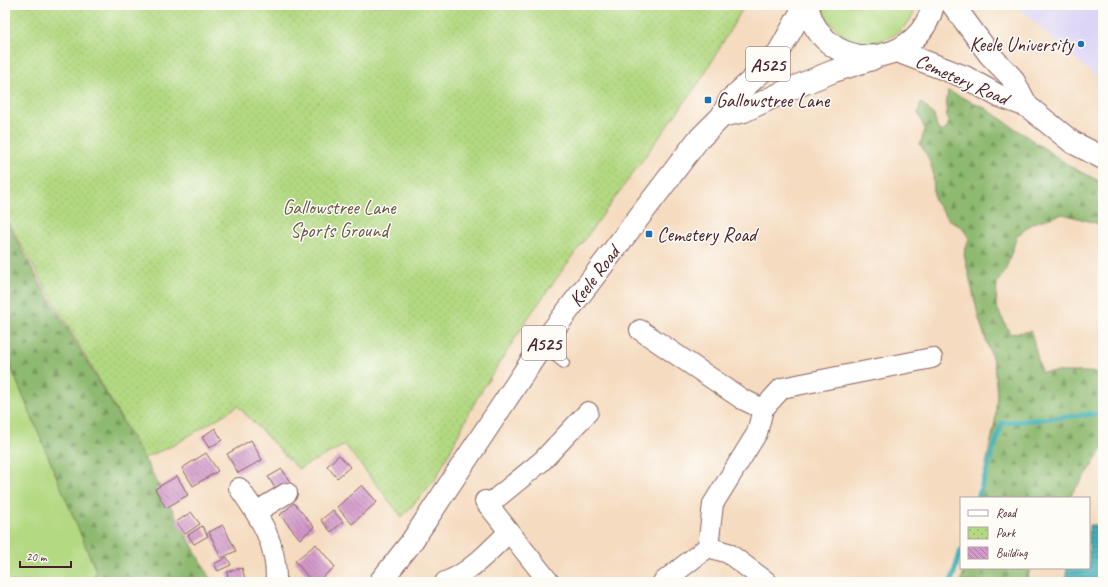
<svg xmlns="http://www.w3.org/2000/svg" width="1108" height="587" viewBox="0 0 1108 587" font-family="Caveat,sans-serif">
<defs>
<pattern id="forest-firs" width="22" height="20" patternUnits="userSpaceOnUse"><rect width="22" height="20" fill="#8eb970"/><path d="M5 1l3.5 6h-7zM16 11l3.5 6h-7z" fill="#76965c"/></pattern>
<pattern id="park-dots" width="8" height="8" patternUnits="userSpaceOnUse"><rect width="8" height="8" fill="#b3d982"/><path d="M2 2h.1M6 6h.1" fill="none" stroke="#9bba70" stroke-width="1.8" stroke-linecap="round"/></pattern>
<pattern id="water-rules" width="6" height="5" patternUnits="userSpaceOnUse"><rect width="6" height="5" fill="#3fb0b8"/><path d="M0 2.5h6" fill="none" stroke="#378f96"/></pattern>
<pattern id="building-back-hatch" width="6" height="6" patternUnits="userSpaceOnUse"><rect width="6" height="6" fill="#d299c9"/><path d="M-1 5l2 2M0 0l6 6M5-1l2 2" fill="none" stroke="#ac7ca3"/></pattern>
</defs>
<rect width="100%" height="100%" fill="#fdfcf7"/>
<filter id="ink" filterUnits="userSpaceOnUse"><feTurbulence type="fractalNoise" baseFrequency=".025" numOctaves="2"/><feDisplacementMap in="SourceGraphic" scale="8" xChannelSelector="R" yChannelSelector="G"/><feConvolveMatrix kernelMatrix="1 2 1 2 8 2 1 2 1" color-interpolation-filters="sRGB"/></filter>
<filter id="wash" filterUnits="userSpaceOnUse"><feTurbulence type="fractalNoise" baseFrequency=".012" numOctaves="4" result="noise"/><feDisplacementMap in="SourceGraphic" scale="16" xChannelSelector="R" yChannelSelector="G"/><feGaussianBlur stdDeviation="0.9" result="paint"/><feColorMatrix in="noise" values="0 0 0 0 0 0 0 0 0 0 0 0 0 0 0 0 0 1.4 0 .05"/><feComposite in="paint" operator="in"/></filter>
<g filter="url(#wash)">
<rect width="100%" height="100%" fill="#f5dbbf"/>
<!-- built -->
<path fill="#ddd5f6" d="M 1015,5 L 1103,5 L 1103,83 Z"/>
<!-- green -->
<g fill="#b3d982" stroke="#7e7c56">
<path d="M 822,5 L 917,5 C 909,34 876,51 848,38 C 845,36 841,33 838,30 C 830,24 824,15 822,5 Z"/>
<path d="M 5,353 L 96,571 L 93,582 L 5,582 Z"/>
</g>
<!-- forest -->
<g fill="url(#forest-firs)" stroke="#6c6c4e">
<path d="M 948,91 L 985,108 L 1073,168 L 1103,183 L 1103,225 L 1063,214 L 1033,223 L 1017,236 L 1006,269 L 997,283 L 996,306 L 1010,334 L 1031,331 L 1041,372 L 1103,372 L 1103,446 L 1091,468 L 1068,498 L 979,498 L 995,422 L 997,394 L 994,364 L 979,319 L 964,254 L 969,239 L 963,228 L 949,220 L 934,200 L 933,171 L 927,155 L 920,144 L 925,130 L 918,113 L 921,102 L 934,115 L 937,128 L 943,132 L 948,126 L 946,107 Z"/>
<path d="M 5,219 L 39,281 L 144,458 L 212,582 L 93,582 L 96,571 L 5,353 Z"/>
<path d="M 964,568 L 1030,568 L 1027,582 L 961,582 Z"/>
</g>
<!-- park -->
<path fill="url(#park-dots)" stroke="#7e7c56" d="M 5,5 L 742,5 L 743,8 L 702,78 L 530,315 L 477,398 L 435,480 L 402,517 L 345,445 L 298,469 L 238,406 L 174,445 L 144,458 L 5,217 Z"/>
<!-- water -->
<path fill="url(#water-rules)" stroke="#446872" d="M 1089,525 L 1097,525 L 1103,535 L 1103,582 L 1065,582 L 1067,568 L 1089,568 Z"/>
<g fill="none" stroke-linecap="round" stroke-linejoin="round">
<!-- stream -->
<g stroke="#3fb0b8" stroke-width="5">
<path d="M 978,498 L 1002,423 L 1103,413"/>
<path d="M 951,582 L 961,550"/>
</g>
</g>
<g id="blocks">
<!-- building -->
<g fill="url(#building-back-hatch)">
<path d="M 215,428 L 222,440 L 209,448 L 202,437 Z"/>
<path d="M 251,440 L 262,460 L 238,473 L 227,454 Z"/>
<path d="M 206,453 L 218,471 L 193,486 L 182,468 Z"/>
<path d="M 339,455 L 350,467 L 337,478 L 327,466 Z"/>
<path d="M 282,469 L 290,482 L 277,491 L 268,477 Z"/>
<path d="M 177,476 L 188,495 L 166,508 L 155,489 Z"/>
<path d="M 362,485 L 377,502 L 352,524 L 337,507 Z"/>
<path d="M 294,503 L 314,527 L 300,539 L 280,515 Z"/>
<path d="M 333,510 L 343,522 L 331,532 L 321,520 Z"/>
<path d="M 191,512 L 200,524 L 185,534 L 176,522 Z"/>
<path d="M 223,525 L 236,551 L 221,558 L 209,532 Z"/>
<path d="M 202,526 L 208,536 L 194,544 L 188,535 Z"/>
<path d="M 316,544 L 335,567 L 316,582 L 312,582 L 295,561 Z"/>
<path d="M 227,557 L 231,565 L 218,571 L 214,564 Z"/>
<path d="M 242,568 L 246,582 L 229,582 L 227,572 Z"/>
</g>
</g>
</g>
<g filter="url(#ink)">
<use href="#blocks" fill-opacity="0" stroke="#86615f" stroke-width="1"/>
<g fill="none" stroke-linecap="round" stroke-linejoin="round">
<!-- service casing -->
<g stroke="#86615f" stroke-width="12">
<path id="service" d="M 542,346 L 564,363"/>
</g>
<!-- minor casing -->
<g stroke="#86615f" stroke-width="22">
<g id="minor">
<path d="M 640,330 L 742,399 L 763,409"/>
<path d="M 239,488 C 261,519 277,543 276,582"/>
<path d="M 485,501 L 549,582"/>
<path d="M 488,505 L 542,461 L 588,412"/>
<path d="M 256,512 L 287,493"/>
<path d="M 708,547 L 713,504 L 757,433 L 763,409 L 782,388 L 932,358"/>
<path d="M 708,547 L 728,553 L 767,582"/>
<path d="M 445,582 C 470,573 490,550 509,532"/>
<path d="M 663,582 L 708,547"/>
</g>
</g>
<!-- tertiary casing -->
<g stroke="#86615f" stroke-width="24">
<g id="tertiary">
<path d="M 953,5 L 990,55 L 1012,78 L 1027,106"/>
<path d="M 897,51 L 965,77 L 997,95 L 1027,106 L 1072,142 L 1103,158"/>
</g>
</g>
<!-- primary casing -->
<g stroke="#86615f" stroke-width="24">
<g id="primary">
<path d="M 807,5 C 809,13 811,21 816,28 C 847,76 921,60 933,5"/>
<path d="M 722,116 L 744,111 L 788,90 L 834,71 L 872,59"/>
<path d="M 380,582 L 410,544 L 547,338 L 697,141 L 722,116 L 730,100 L 762,71 L 779,52 L 805,5"/>
</g>
</g>
<!-- service -->
<use href="#service" stroke="#fff" stroke-width="10"/>
<!-- minor -->
<use href="#minor" stroke="#fff" stroke-width="20"/>
<!-- tertiary -->
<use href="#tertiary" stroke="#fff" stroke-width="22"/>
<!-- primary -->
<use href="#primary" stroke="#fff" stroke-width="22"/>
</g>
</g>
<!-- markers -->
<g fill="#1f6fb2" stroke="#fdfcf7" stroke-width="1.5">
<circle cx="1081" cy="44" r="4"/>
<rect x="704" y="96" width="8" height="8" rx="2"/>
<rect x="645" y="230" width="8" height="8" rx="2"/>
</g>
<g text-anchor="middle" stroke-width="3" stroke-linejoin="round" paint-order="stroke">
<!-- shield labels -->
<g fill="#fdfcf7" stroke="#806168" stroke-width="1">
<rect x="746" y="47" width="44" height="34" rx="3"/>
<rect x="522" y="326" width="44" height="34" rx="3"/>
</g>
<g font-size="19" font-weight="bold" fill="#4a1f2b">
<text x="768" y="71">A525</text>
<text x="544" y="350">A525</text>
</g>
<!-- poi labels -->
<g font-size="20" fill="#4a1f2b" stroke="#fdfcf7" text-anchor="start">
<text x="1073" y="51" text-anchor="end">Keele University</text>
<text x="716" y="107">Gallowstree Lane</text>
<text x="657" y="241">Cemetery Road</text>
</g>
<!-- street labels -->
<g font-size="20" fill="#4a1f2b" stroke="#fdfcf7">
<text transform="translate(962 79) rotate(24)" y="7">Cemetery Road</text>
<text transform="translate(594 276) rotate(-53)" y="7">Keele Road</text>
</g>
<!-- park labels -->
<g font-size="20" fill="#6a5745" stroke="#fdfcf7">
<text x="339" y="214">Gallowstree Lane<tspan x="339" dy="23">Sports Ground</tspan></text>
</g>
</g>
<!-- margin -->
<rect width="1108" height="587" fill="none" stroke="#fdfcf7" stroke-width="20"/>
<!-- legend -->
<rect x="960" y="497" width="130" height="72" fill="#fdfcf7" stroke="#b5a4a5"/>
<rect x="968" y="510" width="20" height="6" fill="#ffffff" stroke="#b5a4a5"/>
<text x="996" y="517" font-size="12" fill="#4a1f2b">Road</text>
<rect x="968" y="527" width="20" height="12" fill="url(#park-dots)" stroke="#b5a4a5"/>
<text x="996" y="537" font-size="12" fill="#4a1f2b">Park</text>
<rect x="968" y="547" width="20" height="12" fill="url(#building-back-hatch)" stroke="#b5a4a5"/>
<text x="996" y="557" font-size="12" fill="#4a1f2b">Building</text>
<!-- scale -->
<path d="M20 561v6h51v-6" fill="none" stroke="#4a1f2b" stroke-width="2"/>
<text x="26" y="561" font-size="12" fill="#4a1f2b" stroke="#fdfcf7" stroke-width="3" paint-order="stroke">20 m</text>
</svg>
